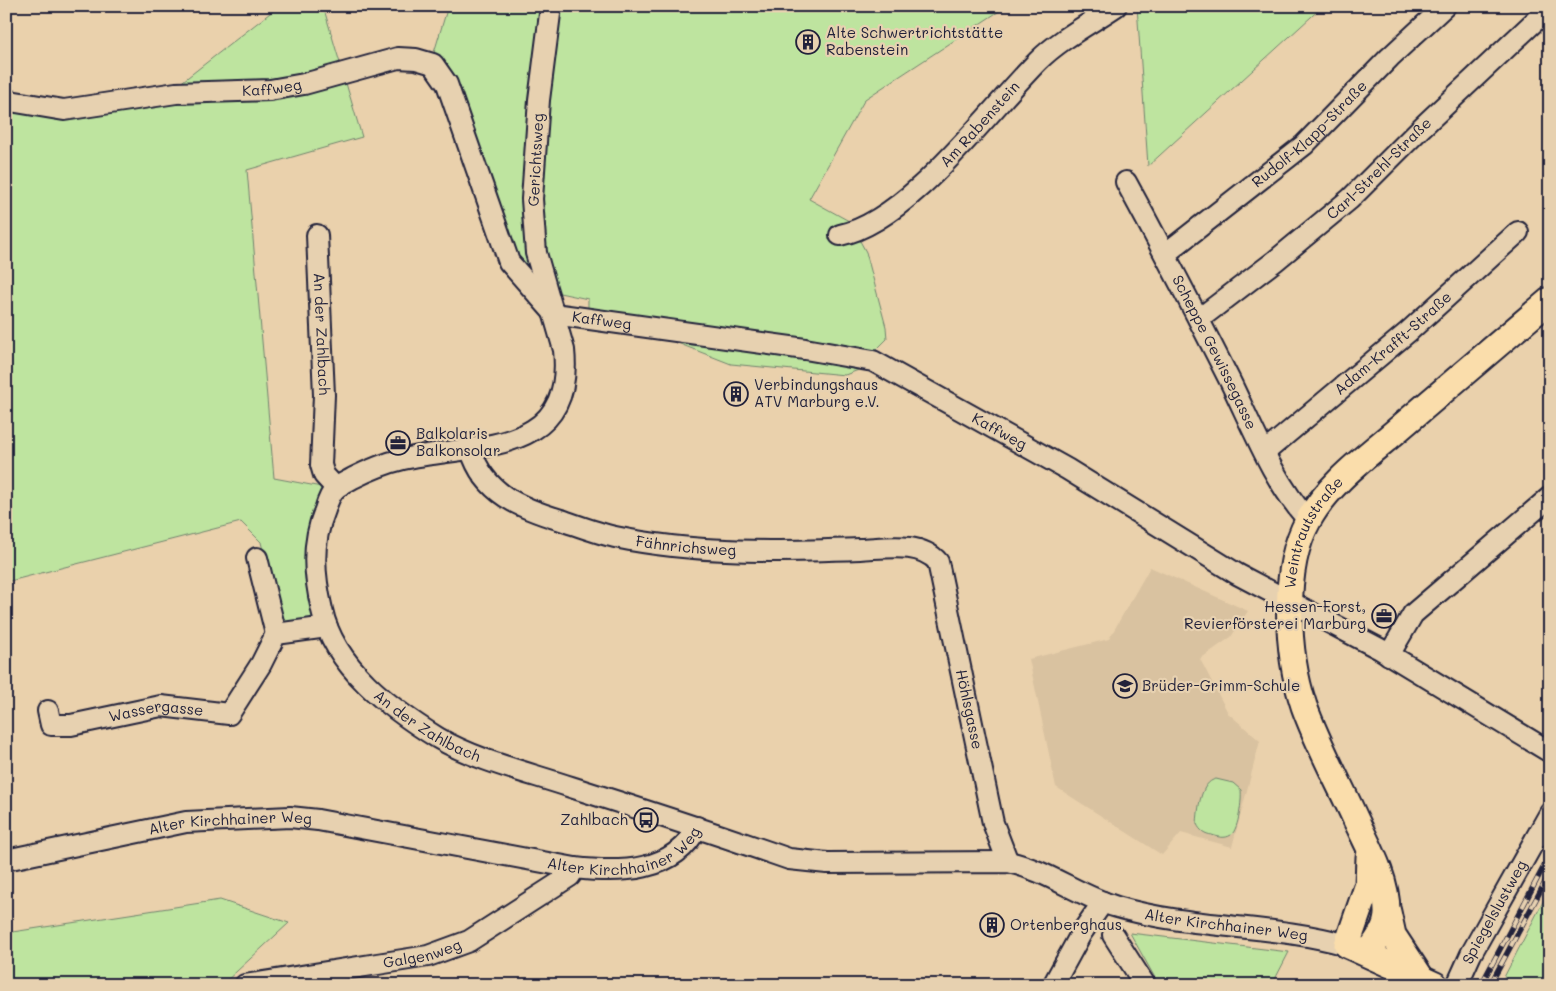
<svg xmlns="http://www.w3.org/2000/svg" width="1556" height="991" viewBox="0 0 1556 991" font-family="Mali,sans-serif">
<rect width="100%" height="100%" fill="#ead1ac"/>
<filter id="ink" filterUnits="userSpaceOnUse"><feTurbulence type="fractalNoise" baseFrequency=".02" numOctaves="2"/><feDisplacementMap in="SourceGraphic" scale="10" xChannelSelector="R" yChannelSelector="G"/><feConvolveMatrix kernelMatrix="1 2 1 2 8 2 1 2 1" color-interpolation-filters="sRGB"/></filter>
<g filter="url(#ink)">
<!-- built -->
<path fill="#d9c2a0" d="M 1150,567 L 1248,611 L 1231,637 L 1200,659 L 1228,713 L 1260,741 L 1232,847 L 1181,833 L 1162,855 L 1056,787 L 1029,659 L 1109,639 Z"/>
<!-- green -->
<g fill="#bee49f" stroke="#70836d">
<path d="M 279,6 L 323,6 L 362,137 L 247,170 L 274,478 L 327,488 L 317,622 L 280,625 L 261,542 L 241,522 L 6,582 L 6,108 L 174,88 Z"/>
<path d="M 448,6 L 1007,6 L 865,99 L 809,199 L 858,226 L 854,230 L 866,252 L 886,327 L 887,339 L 876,350 L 873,360 L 864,368 L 845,375 L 731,364 L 588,308 L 588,299 L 536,288 L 503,239 L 433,56 Z"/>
<path d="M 1137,6 L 1323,6 L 1148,166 Z"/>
<path d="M 1216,779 L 1233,783 L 1241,790 C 1242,799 1239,829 1231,835 C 1225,839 1218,837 1212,835 C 1205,834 1200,831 1197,824 C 1198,810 1200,782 1216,779 Z"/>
<path d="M 1550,890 L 1550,985 L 1500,985 L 1546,896 Z"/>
<path d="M 220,900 L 289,923 L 224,983 L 6,985 L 6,933 Z"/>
<path d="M 1130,933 L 1289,952 L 1272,985 L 1159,985 Z"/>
</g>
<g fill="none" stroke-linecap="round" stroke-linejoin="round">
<!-- minor casing -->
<g stroke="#22223b" stroke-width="24">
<g id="minor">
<path id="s1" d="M 551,6 L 539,100 L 532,199 L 536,253 L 564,350 C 575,457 475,443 403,459 C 386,463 369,470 353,478 C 348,481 341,484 336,488 C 331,493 327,503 325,510 C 311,544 314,575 322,610 C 334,667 391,709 438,738 C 475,760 529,773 571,787 C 644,810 717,834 789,859 L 827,863 L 1008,862 C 1047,870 1079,896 1117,907 C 1192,929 1272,924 1347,945"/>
<path id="s2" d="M 10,101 L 64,110 L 176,93 L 270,90 L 304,84 L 398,58 L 416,59 L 433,64 L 447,84 L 509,262 L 553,312 L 561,315 L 805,349 L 873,361 L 1067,469 L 1237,574 L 1380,649 L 1550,752"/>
<path id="s3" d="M 1126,182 C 1162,248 1196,314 1230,381 C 1253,428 1273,481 1308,520"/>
<path id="s4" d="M 317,235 L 324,395 L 321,465 L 324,475 L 336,488"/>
<path id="s5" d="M 840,235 C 909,221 989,110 1038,61 C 1060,39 1091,23 1116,6"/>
<path id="s6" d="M 1165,254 L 1304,145 L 1390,57 L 1445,6"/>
<path id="s7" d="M 1199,319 L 1275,261 L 1350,199 L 1420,129 L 1550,7"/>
<path id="s8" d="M 471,450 C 484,494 521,508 561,520 C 579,526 597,533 615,537 C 696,554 778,552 860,549 C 886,548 920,541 938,562 L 993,823 L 1008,862"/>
<path id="s9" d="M 1265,452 L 1408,332 L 1518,232"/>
<path d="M 257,558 L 276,634"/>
<path d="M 1389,655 L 1413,614 L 1550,497"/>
<path id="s10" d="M 48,711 L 51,725 L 71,725 L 161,706 L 229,714 L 261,664 L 276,634 L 327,627"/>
<path id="s11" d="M 6,860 L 186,822 L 290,817 L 318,820 L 575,868 C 619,873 675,873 697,827"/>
<path d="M 1113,935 L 1145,985"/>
<path id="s12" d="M 245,985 L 428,956 L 469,941 L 570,876 L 575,868"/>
<path d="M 1053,985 L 1082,932 L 1103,902"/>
<path id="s13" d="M 1457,985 L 1471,954 L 1550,813"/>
</g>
</g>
<!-- major casing -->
<g stroke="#22223b" stroke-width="29">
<g id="major">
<path d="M 1369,857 L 1368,884 L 1347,945 L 1435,985"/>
<path d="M 1388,912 L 1393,935 L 1420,976"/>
<path id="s14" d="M 1368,953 C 1377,941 1388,927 1387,911 C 1387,878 1368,846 1355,818 C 1338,781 1318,745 1304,706 C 1287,655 1281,569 1308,521 C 1329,482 1370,454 1402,426 C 1452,384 1501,342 1550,300"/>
</g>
</g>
<!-- minor -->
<use href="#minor" stroke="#e7d1b0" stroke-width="20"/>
<!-- major -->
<use href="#major" stroke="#faddab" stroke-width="25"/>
<!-- rail casing -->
<g stroke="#22223b" stroke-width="5.5">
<g id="rail">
<path d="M 1481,985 L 1550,855"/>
<path d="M 1490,985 L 1550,873"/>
</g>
</g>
<!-- rail -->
<use href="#rail" stroke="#e7d1b0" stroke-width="4" stroke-dasharray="11" stroke-linecap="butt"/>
</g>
</g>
<!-- icons -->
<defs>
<g id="building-ring" transform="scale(1.25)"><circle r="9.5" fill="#e7d1b0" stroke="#22223b" stroke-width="1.5"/><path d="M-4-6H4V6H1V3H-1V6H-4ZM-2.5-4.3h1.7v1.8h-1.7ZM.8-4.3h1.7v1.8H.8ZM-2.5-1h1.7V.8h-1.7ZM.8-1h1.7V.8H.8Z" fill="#22223b"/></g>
<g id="office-ring" transform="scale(1.25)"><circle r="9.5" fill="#e7d1b0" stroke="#22223b" stroke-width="1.5"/><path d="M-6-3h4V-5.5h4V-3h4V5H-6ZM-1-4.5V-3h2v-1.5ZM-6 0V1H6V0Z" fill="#22223b"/></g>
<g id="school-ring" transform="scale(1.25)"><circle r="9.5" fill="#e7d1b0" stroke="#22223b" stroke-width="1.5"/><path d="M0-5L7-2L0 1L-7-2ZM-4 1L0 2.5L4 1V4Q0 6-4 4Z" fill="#22223b"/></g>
<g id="bus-ring" transform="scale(1.25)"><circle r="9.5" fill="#e7d1b0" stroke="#22223b" stroke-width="1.5"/><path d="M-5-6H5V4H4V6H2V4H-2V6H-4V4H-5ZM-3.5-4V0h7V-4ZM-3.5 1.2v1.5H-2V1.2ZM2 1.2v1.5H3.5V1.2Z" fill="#22223b"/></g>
</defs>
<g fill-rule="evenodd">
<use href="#building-ring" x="808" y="42"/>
<use href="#building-ring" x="736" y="394"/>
<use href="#office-ring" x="398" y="443"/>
<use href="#office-ring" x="1384" y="616"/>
<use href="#school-ring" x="1125" y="686"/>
<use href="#bus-ring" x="646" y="820"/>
<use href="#building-ring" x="992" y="925"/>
</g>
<g text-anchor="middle" stroke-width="4.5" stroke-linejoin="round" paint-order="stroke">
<!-- poi labels -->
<g font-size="15" fill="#22223b" stroke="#e7d1b0" text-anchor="start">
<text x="826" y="38">Alte Schwertrichtstätte<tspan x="826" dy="17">Rabenstein</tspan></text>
<text x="754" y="390">Verbindungshaus<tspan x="754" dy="17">ATV Marburg e.V.</tspan></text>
<text x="416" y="439">Balkolaris<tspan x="416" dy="17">Balkonsolar</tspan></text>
<text x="1366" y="612" text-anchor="end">Hessen-Forst,<tspan x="1366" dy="17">Revierförsterei Marburg</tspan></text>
<text x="1142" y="691">Brüder-Grimm-Schule</text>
<text x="628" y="825" text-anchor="end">Zahlbach</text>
<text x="1010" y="930">Ortenberghaus</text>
</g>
<!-- street labels -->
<g font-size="15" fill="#22223b" stroke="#e7d1b0">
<text dy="5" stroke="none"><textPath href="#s2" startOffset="264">Kaffweg</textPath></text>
<text dy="5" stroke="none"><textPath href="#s5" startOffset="181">Am Rabenstein</textPath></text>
<text dy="5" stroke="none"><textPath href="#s6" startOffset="188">Rudolf-Klapp-Straße</textPath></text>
<text transform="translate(536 160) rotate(-87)" y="5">Gerichtsweg</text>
<text dy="5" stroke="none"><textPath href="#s7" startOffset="235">Carl-Strehl-Straße</textPath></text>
<text dy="5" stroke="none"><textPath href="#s2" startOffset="759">Kaffweg</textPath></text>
<text dy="5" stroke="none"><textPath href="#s4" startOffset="99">An der Zahlbach</textPath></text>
<text dy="5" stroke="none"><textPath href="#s9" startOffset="168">Adam-Krafft-Straße</textPath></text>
<text dy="5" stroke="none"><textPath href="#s3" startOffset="192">Scheppe Gewissegasse</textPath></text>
<text dy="5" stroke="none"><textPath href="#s2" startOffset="1178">Kaffweg</textPath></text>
<text dy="5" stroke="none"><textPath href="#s14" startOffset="450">Weintrautstraße</textPath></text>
<text dy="5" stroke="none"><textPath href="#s8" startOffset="248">Fähnrichsweg</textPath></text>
<text dy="5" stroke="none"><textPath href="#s8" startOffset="655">Höhlsgasse</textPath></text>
<text dy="5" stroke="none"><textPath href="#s10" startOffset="121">Wassergasse</textPath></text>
<text dy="5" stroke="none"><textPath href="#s1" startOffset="936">An der Zahlbach</textPath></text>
<text dy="5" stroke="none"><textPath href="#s11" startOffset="228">Alter Kirchhainer Weg</textPath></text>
<text dy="5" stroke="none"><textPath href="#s11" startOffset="632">Alter Kirchhainer Weg</textPath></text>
<text dy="5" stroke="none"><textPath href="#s13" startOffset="82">Spiegelslustweg</textPath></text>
<text dy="5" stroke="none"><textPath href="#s1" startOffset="1771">Alter Kirchhainer Weg</textPath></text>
<text dy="5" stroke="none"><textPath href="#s12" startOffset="180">Galgenweg</textPath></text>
</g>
</g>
<!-- margin -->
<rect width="1556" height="991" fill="none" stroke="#e7d1b0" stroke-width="25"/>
<rect x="12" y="12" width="1531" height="966" fill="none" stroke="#22223b" stroke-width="2" filter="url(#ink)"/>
</svg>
